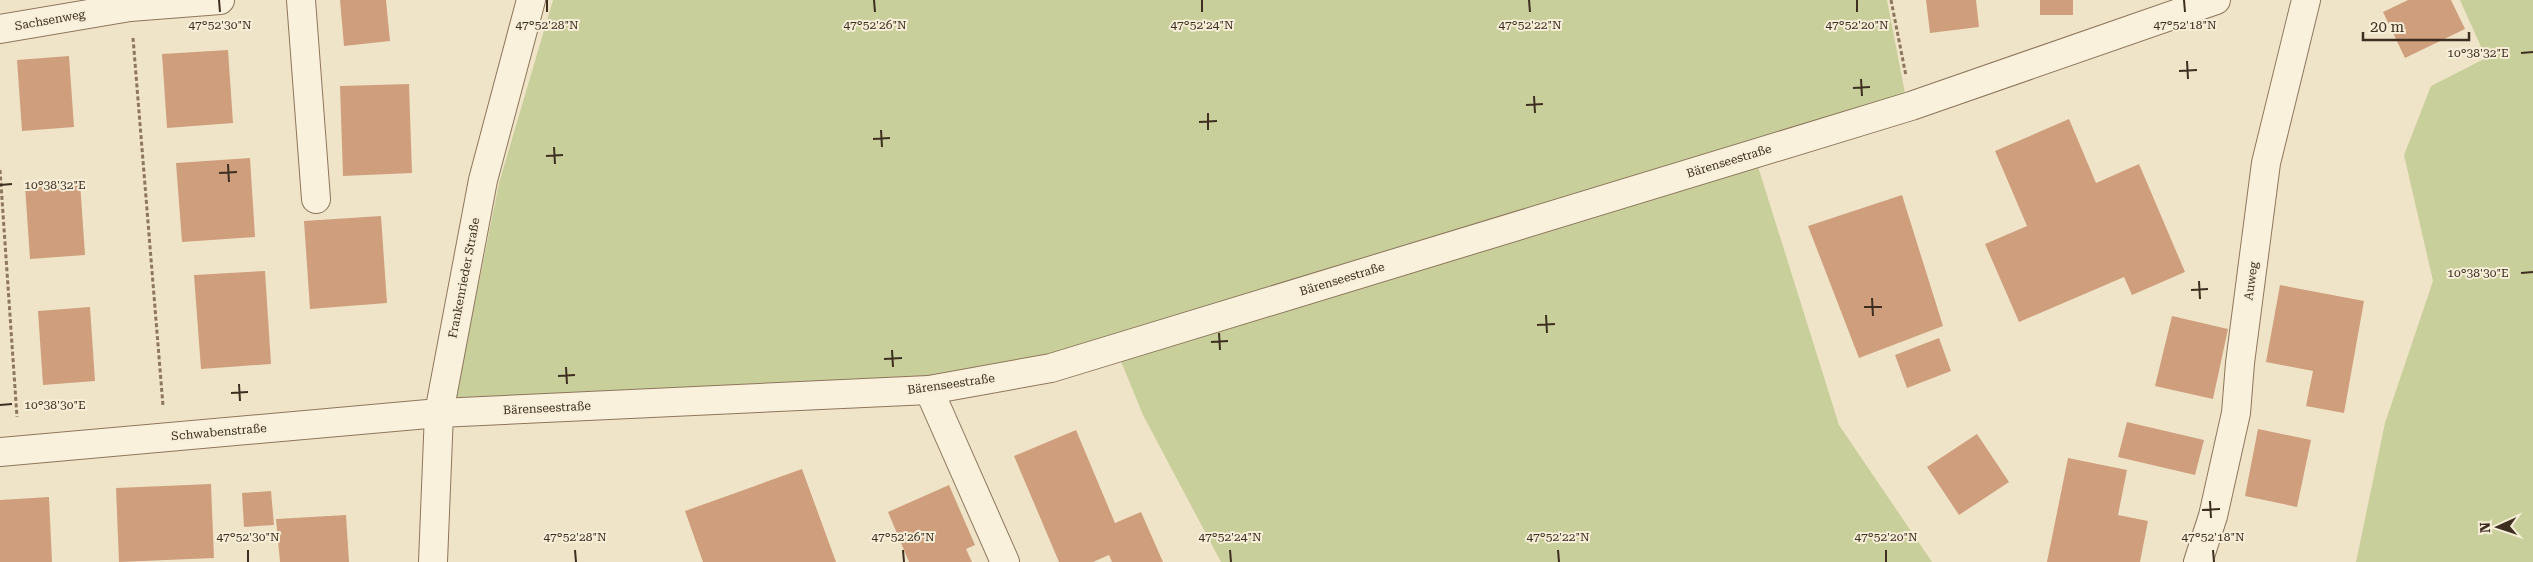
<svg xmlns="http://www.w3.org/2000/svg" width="2533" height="562" viewBox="0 0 2533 562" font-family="'Roboto Serif',serif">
<rect width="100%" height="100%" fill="#f0e4c8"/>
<!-- green -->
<g fill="#c9cf9b">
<path d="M 553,0 L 1887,0 L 1906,98 L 1049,356 L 927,377 L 454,406 L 499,183 Z"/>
<path d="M 2460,0 L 2533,0 L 2533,562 L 2356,562 L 2385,423 L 2433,281 L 2404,155 L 2431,86 L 2486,58 Z"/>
<path d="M 1756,160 L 1839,425 L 1932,562 L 1221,562 L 1143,415 L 1120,359 Z"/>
</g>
<!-- building -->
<g fill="#cf9f7d">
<path d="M 340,0 L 386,0 L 390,41 L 344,46 Z"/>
<path d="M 1926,0 L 1976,0 L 1979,27 L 1930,33 Z"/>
<rect x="2040" y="0" width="33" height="15"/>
<path d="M 2408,0 L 2451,0 L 2465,29 L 2405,58 L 2383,12 Z"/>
<path d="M 228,50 L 233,123 L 167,128 L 162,54 Z"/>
<path d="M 69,56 L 74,127 L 22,131 L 17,60 Z"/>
<path d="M 409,84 L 412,173 L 343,176 L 340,86 Z"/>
<path d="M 2069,119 L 2096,183 L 2139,164 L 2185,272 L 2132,295 L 2124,277 L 2019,322 L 1985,244 L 2027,226 L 1995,151 Z"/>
<path d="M 250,158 L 255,237 L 182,242 L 176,163 Z"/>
<path d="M 80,182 L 85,255 L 30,259 L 25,186 Z"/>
<path d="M 1902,195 L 1943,326 L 1859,358 L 1808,226 Z"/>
<path d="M 381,216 L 387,303 L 310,309 L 304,221 Z"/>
<path d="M 265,271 L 271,364 L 201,369 L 194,275 Z"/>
<path d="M 2280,285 L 2364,301 L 2344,413 L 2306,406 L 2313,371 L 2266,362 Z"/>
<path d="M 90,307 L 95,381 L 43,385 L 38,311 Z"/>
<path d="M 2172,316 L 2228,329 L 2213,399 L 2155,386 Z"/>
<path d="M 1939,338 L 1951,371 L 1907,388 L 1895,355 Z"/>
<path d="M 2127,422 L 2204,440 L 2195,475 L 2118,457 Z"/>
<path d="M 2258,429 L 2311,440 L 2297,507 L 2245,496 Z"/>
<path d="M 1076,430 L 1115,523 L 1141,512 L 1163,562 L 1112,562 L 1109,555 L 1093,562 L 1059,562 L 1014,456 Z"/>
<path d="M 1977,434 L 2009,482 L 1959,515 L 1927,467 Z"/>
<path d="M 2068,458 L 2127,470 L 2118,515 L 2148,521 L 2140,562 L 2047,562 Z"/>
<path d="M 802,469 L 836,562 L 703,562 L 685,511 Z"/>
<path d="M 211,484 L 214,558 L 119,562 L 116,488 Z"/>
<path d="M 949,485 L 975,545 L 966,549 L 972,562 L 909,562 L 888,512 Z"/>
<path d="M 271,491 L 274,525 L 244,527 L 242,493 Z"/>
<path d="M 49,497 L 52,562 L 0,562 L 0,500 Z"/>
<path d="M 346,515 L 349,562 L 280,562 L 276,519 Z"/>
</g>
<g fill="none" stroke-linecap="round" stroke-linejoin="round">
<!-- minor casing -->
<g stroke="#8d765c" stroke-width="30">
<g id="minor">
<path d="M 301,0 L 316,199"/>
<path d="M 0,29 L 130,7 L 220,0"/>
<path d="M 929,390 L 1005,562"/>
<path d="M 0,452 L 439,413 L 929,390 L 1051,368 L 1911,106 L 2216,0"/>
<path d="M 433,562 L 439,413 L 483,180 L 531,0"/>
<path d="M 2198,562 L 2213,516 L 2236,413 L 2240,363 L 2266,163 L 2306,0"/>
</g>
</g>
<!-- path -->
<g stroke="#8d765c" stroke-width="3" stroke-dasharray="4 2.5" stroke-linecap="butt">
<path d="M 1891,0 L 1906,76"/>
<path d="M 133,38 L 163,406"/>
<path d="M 0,170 L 17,417"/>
</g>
<!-- minor -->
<use href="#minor" stroke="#faf1dc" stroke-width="28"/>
</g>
<!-- ticks -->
<path fill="none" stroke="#3d2e20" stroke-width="2" d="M 219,0 L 220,12M 547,0 L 547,12M 874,0 L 875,12M 1202,0 L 1202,12M 1529,0 L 1530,12M 1857,0 L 1857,12M 2184,0 L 2185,12M 2521,53 L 2533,52M 2187,61 L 2188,79M 2179,71 L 2197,70M 1861,79 L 1862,96M 1853,88 L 1870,87M 1534,96 L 1535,113M 1526,105 L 1543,104M 1208,113 L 1208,130M 1199,122 L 1217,121M 881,130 L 882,147M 873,139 L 890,138M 554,147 L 555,164M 546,156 L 563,155M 228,164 L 229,182M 219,173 L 237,172M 0,185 L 12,184M 2521,273 L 2533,272M 2199,281 L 2200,299M 2191,290 L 2208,289M 1872,298 L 1873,316M 1864,307 L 1882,307M 1546,315 L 1547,333M 1537,325 L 1555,324M 1219,333 L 1220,350M 1211,342 L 1228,341M 892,350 L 893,367M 884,359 L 902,358M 566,367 L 567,384M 558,376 L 575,375M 239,384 L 240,401M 231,393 L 248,392M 0,405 L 12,404M 2210,501 L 2211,518M 2202,510 L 2220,509M 248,550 L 248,562M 575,550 L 576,562M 903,550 L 904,562M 1230,550 L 1231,562M 1558,550 L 1559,562M 1886,550 L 1886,562M 2213,550 L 2214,562"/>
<g text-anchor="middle" stroke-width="4" stroke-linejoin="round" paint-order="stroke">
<!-- street labels -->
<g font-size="12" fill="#3d2e20" stroke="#f7eed8">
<text transform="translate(50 20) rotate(-10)" y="4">Sachsenweg</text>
<text transform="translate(1729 161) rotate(-17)" y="4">Bärenseestraße</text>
<text transform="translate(464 278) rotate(-79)" y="4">Frankenrieder Straße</text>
<text transform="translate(1342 279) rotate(-17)" y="4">Bärenseestraße</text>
<text transform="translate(2251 281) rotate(-82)" y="4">Auweg</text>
<text transform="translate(951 384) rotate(-8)" y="4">Bärenseestraße</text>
<text transform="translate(547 408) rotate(-3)" y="4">Bärenseestraße</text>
<text transform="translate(219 432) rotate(-5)" y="4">Schwabenstraße</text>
</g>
</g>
<g font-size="12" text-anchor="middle" fill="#3d2e20" stroke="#f7eed8" stroke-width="4" stroke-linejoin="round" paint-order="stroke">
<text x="220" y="29">47°52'30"N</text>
<text x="547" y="29">47°52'28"N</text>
<text x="875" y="29">47°52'26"N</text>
<text x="1202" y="29">47°52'24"N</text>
<text x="1530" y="29">47°52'22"N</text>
<text x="1857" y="29">47°52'20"N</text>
<text x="2185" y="29">47°52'18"N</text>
<text x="2478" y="57">10°38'32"E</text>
<text x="55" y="189">10°38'32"E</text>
<text x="2478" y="277">10°38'30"E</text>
<text x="55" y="409">10°38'30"E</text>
<text x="248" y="541">47°52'30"N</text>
<text x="575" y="541">47°52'28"N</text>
<text x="903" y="541">47°52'26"N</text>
<text x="1230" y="541">47°52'24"N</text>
<text x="1558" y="541">47°52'22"N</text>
<text x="1886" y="541">47°52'20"N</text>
<text x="2213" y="541">47°52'18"N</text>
</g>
<!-- north arrow -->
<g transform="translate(2498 527) rotate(267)" stroke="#f7eed8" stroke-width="4" paint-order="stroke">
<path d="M0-4L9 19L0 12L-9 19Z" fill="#3d2e20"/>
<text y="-8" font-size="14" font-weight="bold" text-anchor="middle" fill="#3d2e20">N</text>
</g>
<!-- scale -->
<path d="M2363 32v8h106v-8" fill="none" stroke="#3d2e20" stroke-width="2.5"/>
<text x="2370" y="32" font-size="15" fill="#3d2e20" stroke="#f7eed8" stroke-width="4" paint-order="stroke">20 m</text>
</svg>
